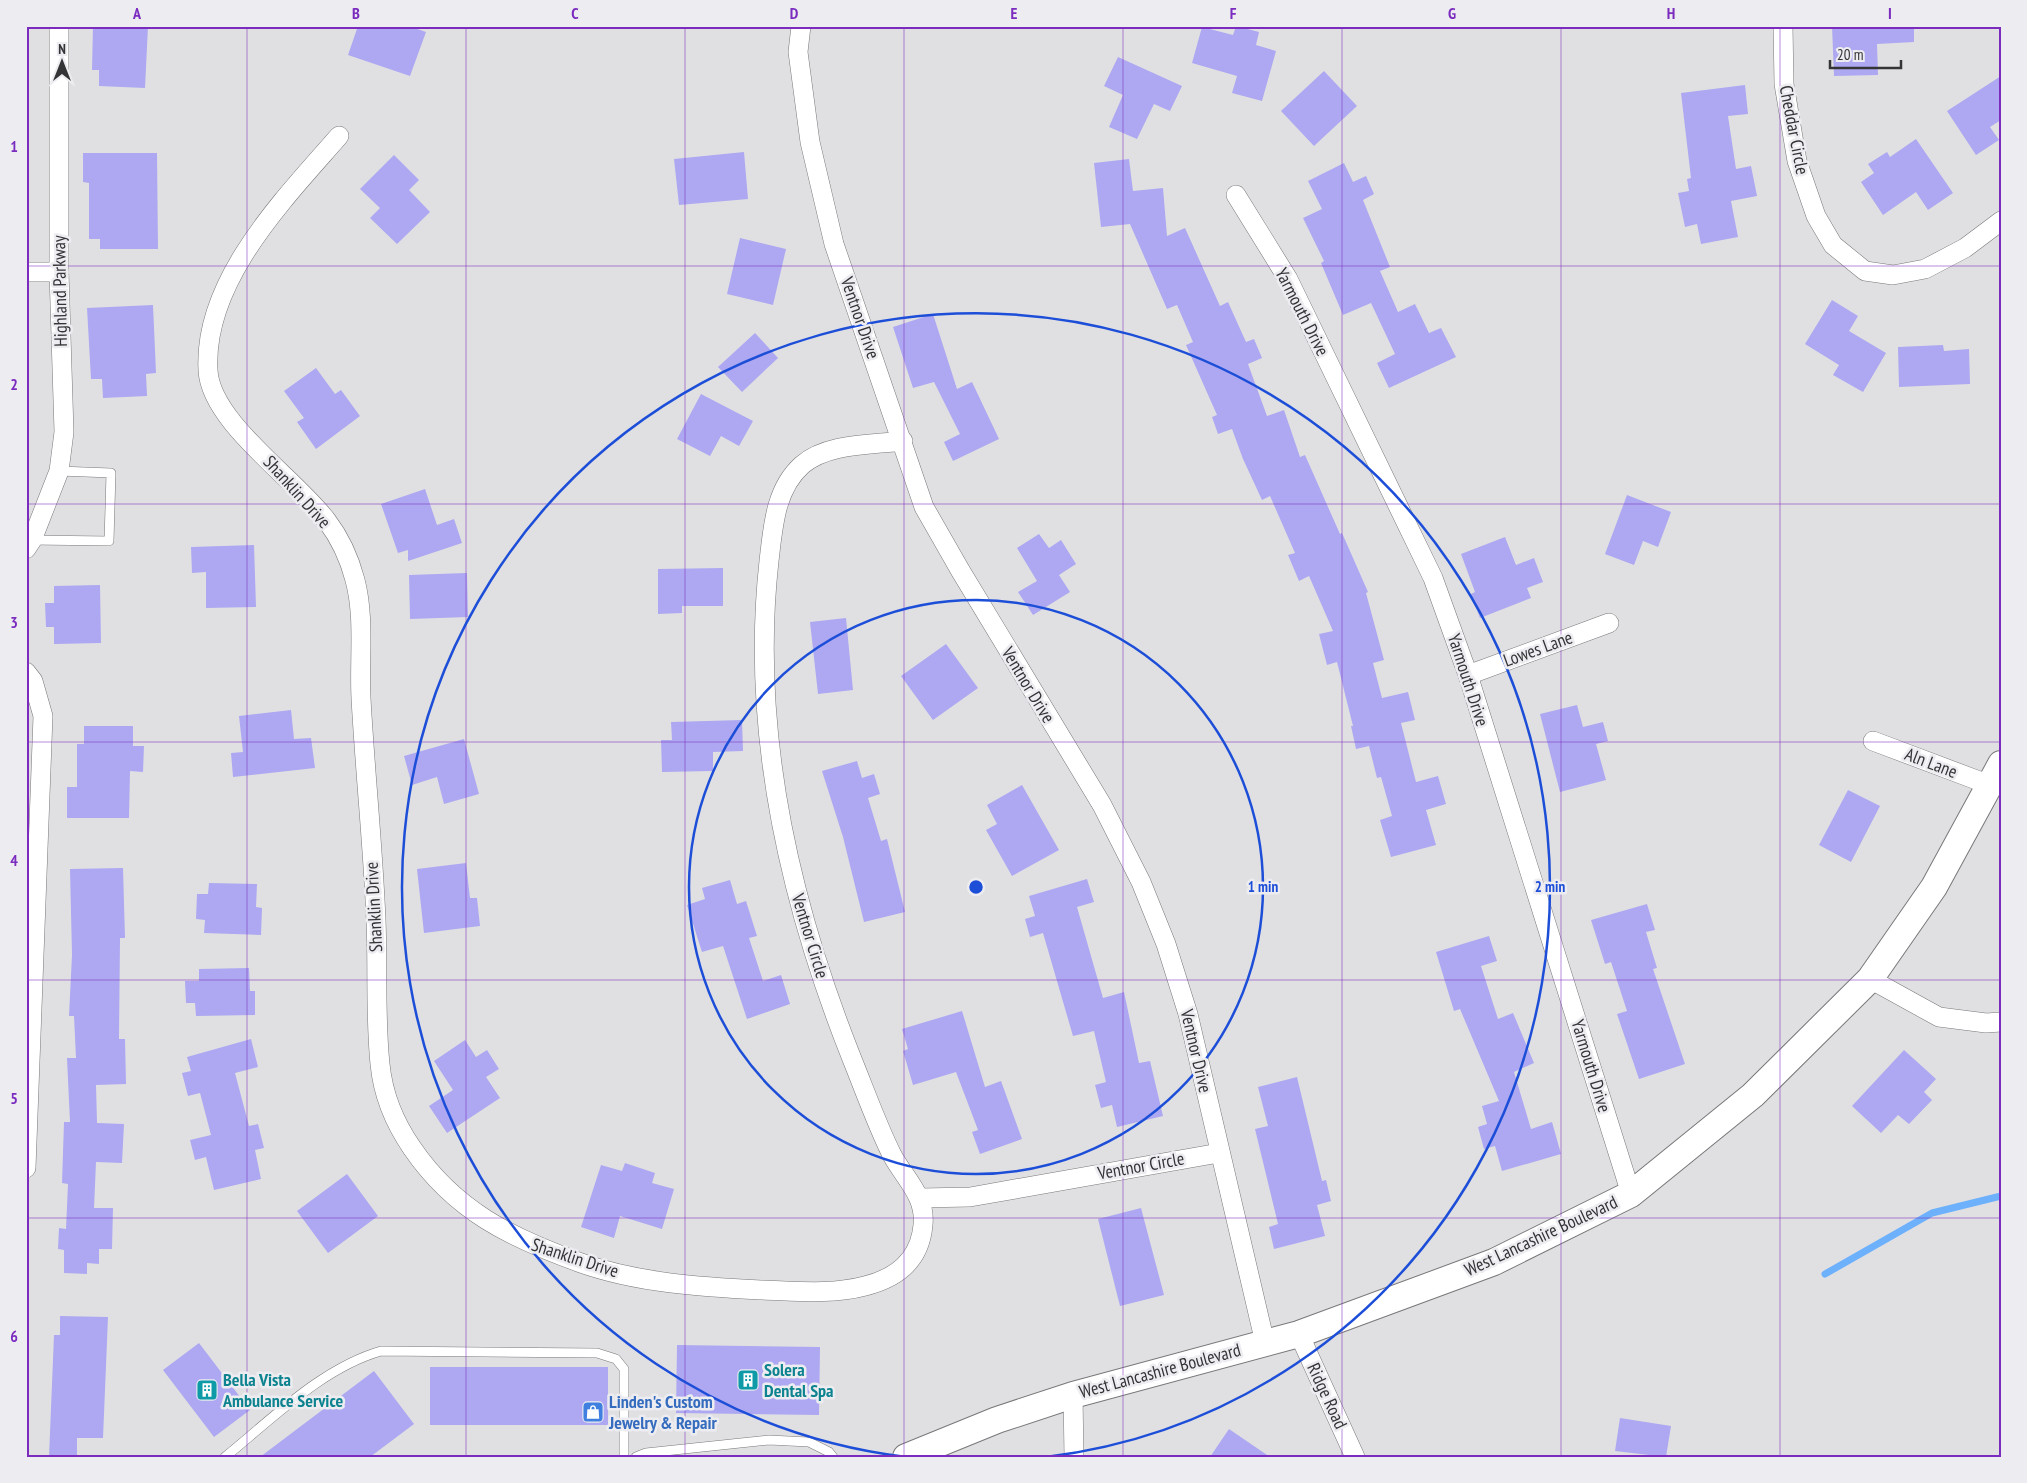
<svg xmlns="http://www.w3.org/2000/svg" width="2027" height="1483" viewBox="0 0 2027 1483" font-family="'PT Sans Narrow',sans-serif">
<rect width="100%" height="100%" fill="#e0e0e3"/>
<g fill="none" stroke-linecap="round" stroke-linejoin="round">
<!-- stream -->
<path stroke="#6db0fb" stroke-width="7" d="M 1825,1274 L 1932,1213 L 2001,1196"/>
</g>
<!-- building -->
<g fill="#ada8f1">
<path d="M 93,26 L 148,26 L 145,88 L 99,86 L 99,70 L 92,70 Z"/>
<path d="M 358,26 L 409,26 L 426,32 L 410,76 L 348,55 Z"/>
<path d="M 1236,26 L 1259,32 L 1256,45 L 1276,51 L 1262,101 L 1232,93 L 1237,76 L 1192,63 L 1202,27 L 1233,35 Z"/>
<path d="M 1832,26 L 1914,26 L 1914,42 L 1877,44 L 1878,75 L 1834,76 Z"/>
<path d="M 1118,57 L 1182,86 L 1170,111 L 1154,104 L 1137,139 L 1109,127 L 1123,95 L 1104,86 Z"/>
<path d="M 1324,71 L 1357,106 L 1314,146 L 1281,111 Z"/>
<path d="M 2001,76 L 2001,120 L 1990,127 L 1999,140 L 1976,155 L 1947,111 Z"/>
<path d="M 1745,85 L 1748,114 L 1728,116 L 1736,169 L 1751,166 L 1757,196 L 1731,201 L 1738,237 L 1701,244 L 1697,224 L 1685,227 L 1678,193 L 1689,191 L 1687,179 L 1691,178 L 1681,93 Z"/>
<path d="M 1916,139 L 1953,193 L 1928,210 L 1916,192 L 1883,215 L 1861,182 L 1874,173 L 1868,164 L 1887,152 L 1890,157 Z"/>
<path d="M 744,152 L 748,199 L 679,205 L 674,159 Z"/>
<path d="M 83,153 L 157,153 L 158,249 L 100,249 L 100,239 L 89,239 L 89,183 L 83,182 Z"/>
<path d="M 394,155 L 419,180 L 409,190 L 430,212 L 397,244 L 370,218 L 380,208 L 360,189 Z"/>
<path d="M 1129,159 L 1133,191 L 1163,188 L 1167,236 L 1185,228 L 1220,306 L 1228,302 L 1246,342 L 1254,339 L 1262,358 L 1248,364 L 1267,416 L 1284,410 L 1300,457 L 1305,455 L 1340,534 L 1342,533 L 1368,592 L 1366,593 L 1384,660 L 1373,663 L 1382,698 L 1408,692 L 1415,720 L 1401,723 L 1416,782 L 1438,776 L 1446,804 L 1426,810 L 1436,845 L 1391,857 L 1380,820 L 1392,816 L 1381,777 L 1377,778 L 1369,746 L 1356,749 L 1351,726 L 1353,726 L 1337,662 L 1327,665 L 1319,634 L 1333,631 L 1309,576 L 1299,581 L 1288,555 L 1295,553 L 1270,496 L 1262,500 L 1243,459 L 1232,429 L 1218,434 L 1212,417 L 1217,415 L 1186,345 L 1193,342 L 1177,305 L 1167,309 L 1130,224 L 1101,227 L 1094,163 Z"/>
<path d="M 1344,163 L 1353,182 L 1366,176 L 1374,194 L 1363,200 L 1390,267 L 1380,271 L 1398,312 L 1415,304 L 1429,333 L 1441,328 L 1456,357 L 1389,388 L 1377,363 L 1395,354 L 1371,303 L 1343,315 L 1321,263 L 1324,261 L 1303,218 L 1322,209 L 1308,181 Z"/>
<path d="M 740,238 L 786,249 L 773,305 L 727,294 Z"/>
<path d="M 1832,300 L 1858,316 L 1849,331 L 1886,353 L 1863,392 L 1833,375 L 1839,365 L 1805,344 Z"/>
<path d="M 153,305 L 156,373 L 146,374 L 147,396 L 103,398 L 102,379 L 91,379 L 87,308 Z"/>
<path d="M 933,314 L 957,389 L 972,382 L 999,439 L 953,461 L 944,442 L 960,434 L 934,382 L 913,388 L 893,327 Z"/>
<path d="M 755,333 L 778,358 L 742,392 L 718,367 Z"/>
<path d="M 1943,345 L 1944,351 L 1969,349 L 1970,384 L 1899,387 L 1898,347 Z"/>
<path d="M 316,368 L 335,394 L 341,390 L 360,416 L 316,449 L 297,422 L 304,418 L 284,391 Z"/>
<path d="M 701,394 L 753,421 L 739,446 L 721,436 L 710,456 L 677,439 Z"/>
<path d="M 425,489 L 437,525 L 454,519 L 462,543 L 408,561 L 408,550 L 398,553 L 381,504 Z"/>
<path d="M 1627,495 L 1671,512 L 1658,547 L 1643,541 L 1634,565 L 1605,554 Z"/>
<path d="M 1039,534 L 1049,548 L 1061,540 L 1076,564 L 1059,575 L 1070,592 L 1033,615 L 1018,592 L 1037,581 L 1017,548 Z"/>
<path d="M 1505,537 L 1516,565 L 1534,558 L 1543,582 L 1527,588 L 1531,598 L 1480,618 L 1471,594 L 1475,592 L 1461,554 Z"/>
<path d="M 254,545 L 256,607 L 206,608 L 206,572 L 192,573 L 191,547 Z"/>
<path d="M 723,568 L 723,606 L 682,606 L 682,613 L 658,614 L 658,569 Z"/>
<path d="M 467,573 L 468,617 L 410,619 L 409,575 Z"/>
<path d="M 100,585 L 101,643 L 54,644 L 54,627 L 46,627 L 45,603 L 54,603 L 54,586 Z"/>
<path d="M 846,618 L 853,690 L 818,694 L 810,622 Z"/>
<path d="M 946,644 L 978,688 L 933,720 L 901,676 Z"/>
<path d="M 1577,705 L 1583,727 L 1603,722 L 1608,741 L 1596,744 L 1606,780 L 1560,792 L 1540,714 Z"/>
<path d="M 291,710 L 294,739 L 311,738 L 315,768 L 233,777 L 231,753 L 243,752 L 239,716 Z"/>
<path d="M 742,720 L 743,751 L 713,752 L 713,771 L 662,772 L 661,740 L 672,740 L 671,722 Z"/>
<path d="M 84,726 L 133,726 L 133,746 L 144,746 L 143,772 L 130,771 L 129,818 L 67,818 L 67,787 L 77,787 L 77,744 L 84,744 Z"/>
<path d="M 464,739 L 479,794 L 444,804 L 437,777 L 412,785 L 404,756 Z"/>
<path d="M 857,761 L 862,778 L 874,774 L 880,794 L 868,798 L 881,841 L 887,839 L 905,912 L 864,922 L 843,837 L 822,771 Z"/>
<path d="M 1022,785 L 1059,850 L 1012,876 L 986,830 L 997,824 L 987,805 Z"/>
<path d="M 1848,790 L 1880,806 L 1851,862 L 1819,845 Z"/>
<path d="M 466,863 L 470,898 L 477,898 L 480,926 L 424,933 L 417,869 Z"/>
<path d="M 123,868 L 125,938 L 120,938 L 119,1039 L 125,1039 L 126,1084 L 96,1085 L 97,1123 L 124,1124 L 122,1163 L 96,1162 L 94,1208 L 113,1208 L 112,1249 L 99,1249 L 99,1264 L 87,1263 L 87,1274 L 64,1273 L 64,1250 L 58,1249 L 59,1228 L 66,1229 L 68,1184 L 62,1183 L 64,1122 L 70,1122 L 67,1058 L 76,1058 L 74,1016 L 69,1016 L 72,955 L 70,869 Z"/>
<path d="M 1087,879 L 1094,902 L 1077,907 L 1103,998 L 1124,992 L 1139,1063 L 1150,1061 L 1163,1116 L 1117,1127 L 1112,1105 L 1101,1108 L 1095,1085 L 1106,1082 L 1094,1031 L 1073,1036 L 1043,933 L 1030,937 L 1025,919 L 1035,916 L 1029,896 Z"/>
<path d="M 730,880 L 737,904 L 746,901 L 757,936 L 749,938 L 763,981 L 781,975 L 790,1004 L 747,1019 L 723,946 L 702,952 L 687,905 L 705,899 L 702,888 Z"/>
<path d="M 209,883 L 257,884 L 256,907 L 262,908 L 261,935 L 204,933 L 205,920 L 196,919 L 197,894 L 208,894 Z"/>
<path d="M 1647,904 L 1655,930 L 1646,932 L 1657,968 L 1653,969 L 1685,1064 L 1639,1079 L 1617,1014 L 1627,1011 L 1611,962 L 1605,964 L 1591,920 Z"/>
<path d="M 1489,936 L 1497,961 L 1481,966 L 1498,1019 L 1513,1013 L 1534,1063 L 1514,1072 L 1531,1129 L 1552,1122 L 1561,1154 L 1502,1171 L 1495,1146 L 1484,1149 L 1478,1127 L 1487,1124 L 1482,1106 L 1499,1101 L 1460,1009 L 1454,1011 L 1436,952 Z"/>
<path d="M 249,968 L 250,991 L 255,991 L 255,1015 L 196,1016 L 195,1003 L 186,1003 L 185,981 L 199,981 L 199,969 Z"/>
<path d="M 962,1011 L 985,1087 L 1001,1081 L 1022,1139 L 980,1154 L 972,1132 L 978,1130 L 956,1072 L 913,1085 L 903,1051 L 908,1049 L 902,1029 Z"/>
<path d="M 251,1039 L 258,1067 L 235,1073 L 249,1126 L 258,1124 L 264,1148 L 255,1150 L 261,1179 L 214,1190 L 206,1157 L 195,1160 L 190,1140 L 211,1135 L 200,1093 L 188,1096 L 182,1073 L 191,1071 L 187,1057 Z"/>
<path d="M 465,1040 L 476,1057 L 487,1050 L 499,1069 L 486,1077 L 500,1098 L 447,1133 L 429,1106 L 453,1090 L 434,1061 Z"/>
<path d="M 1904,1050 L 1936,1079 L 1924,1092 L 1932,1100 L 1909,1124 L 1898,1115 L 1881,1133 L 1852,1106 Z"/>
<path d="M 1297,1077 L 1322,1181 L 1326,1180 L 1331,1201 L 1317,1205 L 1325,1236 L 1274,1249 L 1269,1227 L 1278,1224 L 1255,1129 L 1268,1126 L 1258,1087 Z"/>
<path d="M 625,1163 L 655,1173 L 652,1183 L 674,1189 L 662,1229 L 620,1216 L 614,1238 L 581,1227 L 601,1165 L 622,1171 Z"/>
<path d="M 347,1174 L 378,1216 L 328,1253 L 297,1211 Z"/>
<path d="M 1141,1208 L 1164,1295 L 1120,1306 L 1098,1219 Z"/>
<path d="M 60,1316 L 108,1317 L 103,1438 L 77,1438 L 77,1457 L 49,1457 L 54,1335 L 60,1335 Z"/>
<path d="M 199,1343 L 250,1410 L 214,1437 L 163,1370 Z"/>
<path d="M 677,1345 L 820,1347 L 819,1415 L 676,1413 Z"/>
<rect x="430" y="1367" width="178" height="58"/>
<path d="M 374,1371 L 414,1424 L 370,1457 L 260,1457 Z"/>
<path d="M 1620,1418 L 1671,1426 L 1666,1457 L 1615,1451 Z"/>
<path d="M 1229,1429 L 1270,1457 L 1210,1457 Z"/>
</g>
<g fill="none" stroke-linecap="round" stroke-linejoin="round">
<!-- service casing -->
<g stroke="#78787a" stroke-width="10">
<g id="service">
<path d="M 32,540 L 109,541 L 111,473 L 59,471"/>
<path d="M 225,1457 C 272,1419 322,1368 381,1351 L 597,1353 L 616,1359 L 624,1369 L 624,1457"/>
<path d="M 636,1457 L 646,1453 L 769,1440 L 809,1442 L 829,1452 L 833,1457"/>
</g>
</g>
<!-- minor casing -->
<g stroke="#78787a" stroke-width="20">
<g id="minor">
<path d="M 801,26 L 798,52 L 810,142 L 834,244 L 924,507 L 960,570 L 1102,805 L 1141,882 L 1166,944 L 1188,1014 L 1265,1343"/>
<path d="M 1783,26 L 1784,84 L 1797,161 L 1816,216 L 1833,245 L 1865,271 L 1893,275 L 1925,269 L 1965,248 L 2001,221"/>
<path d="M 339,136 C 284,199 203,281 208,370 C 210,422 297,480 327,521 C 340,538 350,561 355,580 C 365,618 359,659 361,698 C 365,772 373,846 376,920 C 378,967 375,1016 380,1064 C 383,1095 394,1122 412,1148 C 455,1211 511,1238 581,1263 C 638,1283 701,1287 761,1290 C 796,1291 831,1295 865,1286 C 897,1278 920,1260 923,1225 C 926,1196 905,1179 892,1155 C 877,1125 865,1091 852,1059 C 789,901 750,732 769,561 C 773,527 775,489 802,465 C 827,443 871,445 903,441"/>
<path d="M 1236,195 L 1288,279 L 1433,578 L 1468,675 L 1631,1194"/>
<path d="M 26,272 L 59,272"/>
<path d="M 26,549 L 32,540 L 59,471 L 64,432 L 59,272 L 59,26"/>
<path d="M 26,672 L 33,681 L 43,716 L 26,1168"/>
<path d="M 1468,675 L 1609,623"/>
<path d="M 1873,741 L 1990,785"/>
<path d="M 1870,979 L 1939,1017 L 1986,1023 L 2001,1022"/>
<path d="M 921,1198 L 970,1197 L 1219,1153"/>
<path d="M 1299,1334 L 1355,1457"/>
<path d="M 1073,1395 L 1074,1457"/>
</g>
</g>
<!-- secondary casing -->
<g stroke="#78787a" stroke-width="28">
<path id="secondary" d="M 906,1457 L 997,1420 L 1073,1395 L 1299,1334 L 1494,1262 L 1631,1194 L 1753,1095 L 1870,979 L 1934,887 L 2001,764"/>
</g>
<!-- service -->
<use href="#service" stroke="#fff" stroke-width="9"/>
<!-- minor -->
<use href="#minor" stroke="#fff" stroke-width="19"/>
<!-- secondary -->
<use href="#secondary" stroke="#fff" stroke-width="26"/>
</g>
<!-- grid -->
<path fill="none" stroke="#7b2cbf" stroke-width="1" stroke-opacity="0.55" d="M 247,26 L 247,1457M 466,26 L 466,1457M 685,26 L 685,1457M 904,26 L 904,1457M 1123,26 L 1123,1457M 1342,26 L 1342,1457M 1561,26 L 1561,1457M 1780,26 L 1780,1457M 26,266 L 2001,266M 26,504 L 2001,504M 26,742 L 2001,742M 26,980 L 2001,980M 26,1218 L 2001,1218"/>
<!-- distance rings -->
<g fill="none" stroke="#1d4ed8" stroke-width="2.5">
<circle cx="976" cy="887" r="287"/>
<path d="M906 1457A574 574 0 1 1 1046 1457"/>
</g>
<!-- icons -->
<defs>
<g id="building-square" transform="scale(1.125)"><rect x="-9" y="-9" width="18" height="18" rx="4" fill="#0f9aa8" stroke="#ededf1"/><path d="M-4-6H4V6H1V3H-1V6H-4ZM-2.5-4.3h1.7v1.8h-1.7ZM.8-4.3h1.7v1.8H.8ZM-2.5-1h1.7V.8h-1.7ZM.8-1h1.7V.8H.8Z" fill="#fff"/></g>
<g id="shop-square" transform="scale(1.125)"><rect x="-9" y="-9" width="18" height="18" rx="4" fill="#3f7fe0" stroke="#ededf1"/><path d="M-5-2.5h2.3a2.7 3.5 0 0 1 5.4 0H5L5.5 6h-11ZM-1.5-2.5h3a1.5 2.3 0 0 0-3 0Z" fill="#fff"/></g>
</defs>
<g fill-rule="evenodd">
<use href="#building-square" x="748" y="1380"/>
<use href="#building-square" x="207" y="1390"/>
<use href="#shop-square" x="593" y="1412"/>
</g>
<g text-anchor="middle" stroke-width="5" stroke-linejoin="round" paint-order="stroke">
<!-- street labels -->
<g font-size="18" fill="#343436" stroke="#ededf1">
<text transform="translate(1794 130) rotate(79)" y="6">Cheddar Circle</text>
<text transform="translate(60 291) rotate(-91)" y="6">Highland Parkway</text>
<text transform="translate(1302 312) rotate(63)" y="6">Yarmouth Drive</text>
<text transform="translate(860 318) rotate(71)" y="6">Ventnor Drive</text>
<text transform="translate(297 492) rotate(48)" y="6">Shanklin Drive</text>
<text transform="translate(1538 649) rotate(-20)" y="6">Lowes Lane</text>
<text transform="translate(1468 680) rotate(72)" y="6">Yarmouth Drive</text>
<text transform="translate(1028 685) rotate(59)" y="6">Ventnor Drive</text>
<text transform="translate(1931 763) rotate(21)" y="6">Aln Lane</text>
<text transform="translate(374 907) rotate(-93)" y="6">Shanklin Drive</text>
<text transform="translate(810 936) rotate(73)" y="6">Ventnor Circle</text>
<text transform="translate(1196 1051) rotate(77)" y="6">Ventnor Drive</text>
<text transform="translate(1591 1066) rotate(73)" y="6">Yarmouth Drive</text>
<text transform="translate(1141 1166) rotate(-10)" y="6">Ventnor Circle</text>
<text transform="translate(1541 1236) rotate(-25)" y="6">West Lancashire Boulevard</text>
<text transform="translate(575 1258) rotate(18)" y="6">Shanklin Drive</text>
<text transform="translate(1160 1371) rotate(-15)" y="6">West Lancashire Boulevard</text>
<text transform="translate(1327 1396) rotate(65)" y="6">Ridge Road</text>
</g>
<!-- culture labels -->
<g font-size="18" font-weight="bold" fill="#0d838f" stroke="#ededf1" text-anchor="start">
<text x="764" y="1376">Solera<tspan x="764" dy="21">Dental Spa</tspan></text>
<text x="223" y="1386">Bella Vista<tspan x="223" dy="21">Ambulance Service</tspan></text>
</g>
<!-- shop labels -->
<g font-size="18" font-weight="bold" fill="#366cbe" stroke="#ededf1" text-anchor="start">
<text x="609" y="1408">Linden's Custom<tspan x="609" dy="21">Jewelry &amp; Repair</tspan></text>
</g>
</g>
<circle cx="976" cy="887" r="8" fill="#1d4ed8" stroke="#ededf1" stroke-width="2.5"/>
<g font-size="15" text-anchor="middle" font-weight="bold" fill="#1d4ed8" stroke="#ededf1" stroke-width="5" stroke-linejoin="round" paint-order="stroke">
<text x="1263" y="892">1 min</text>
<text x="1550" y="892">2 min</text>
</g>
<!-- border -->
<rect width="2027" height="1483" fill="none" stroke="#ededf1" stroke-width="55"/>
<!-- north arrow -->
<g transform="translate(62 62)" stroke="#ededf1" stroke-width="4" paint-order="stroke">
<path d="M0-4L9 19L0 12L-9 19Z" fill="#343436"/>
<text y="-8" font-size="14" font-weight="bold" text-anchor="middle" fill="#343436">N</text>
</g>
<!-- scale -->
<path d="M1830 60v8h71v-8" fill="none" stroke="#343436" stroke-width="2.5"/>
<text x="1837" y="60" font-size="15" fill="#343436" stroke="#ededf1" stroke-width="4" paint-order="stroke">20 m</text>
<rect x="28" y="28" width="1972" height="1428" fill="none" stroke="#7b2cbf" stroke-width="2"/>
<g font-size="16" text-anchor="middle" font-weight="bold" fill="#7b2cbf">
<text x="137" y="19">A</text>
<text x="356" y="19">B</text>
<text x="575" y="19">C</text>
<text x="794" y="19">D</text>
<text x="1014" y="19">E</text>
<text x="1233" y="19">F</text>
<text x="1452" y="19">G</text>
<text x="1671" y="19">H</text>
<text x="1890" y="19">I</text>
<text x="14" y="152">1</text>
<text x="14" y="390">2</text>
<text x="14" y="628">3</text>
<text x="14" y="866">4</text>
<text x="14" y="1104">5</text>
<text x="14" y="1342">6</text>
</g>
</svg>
